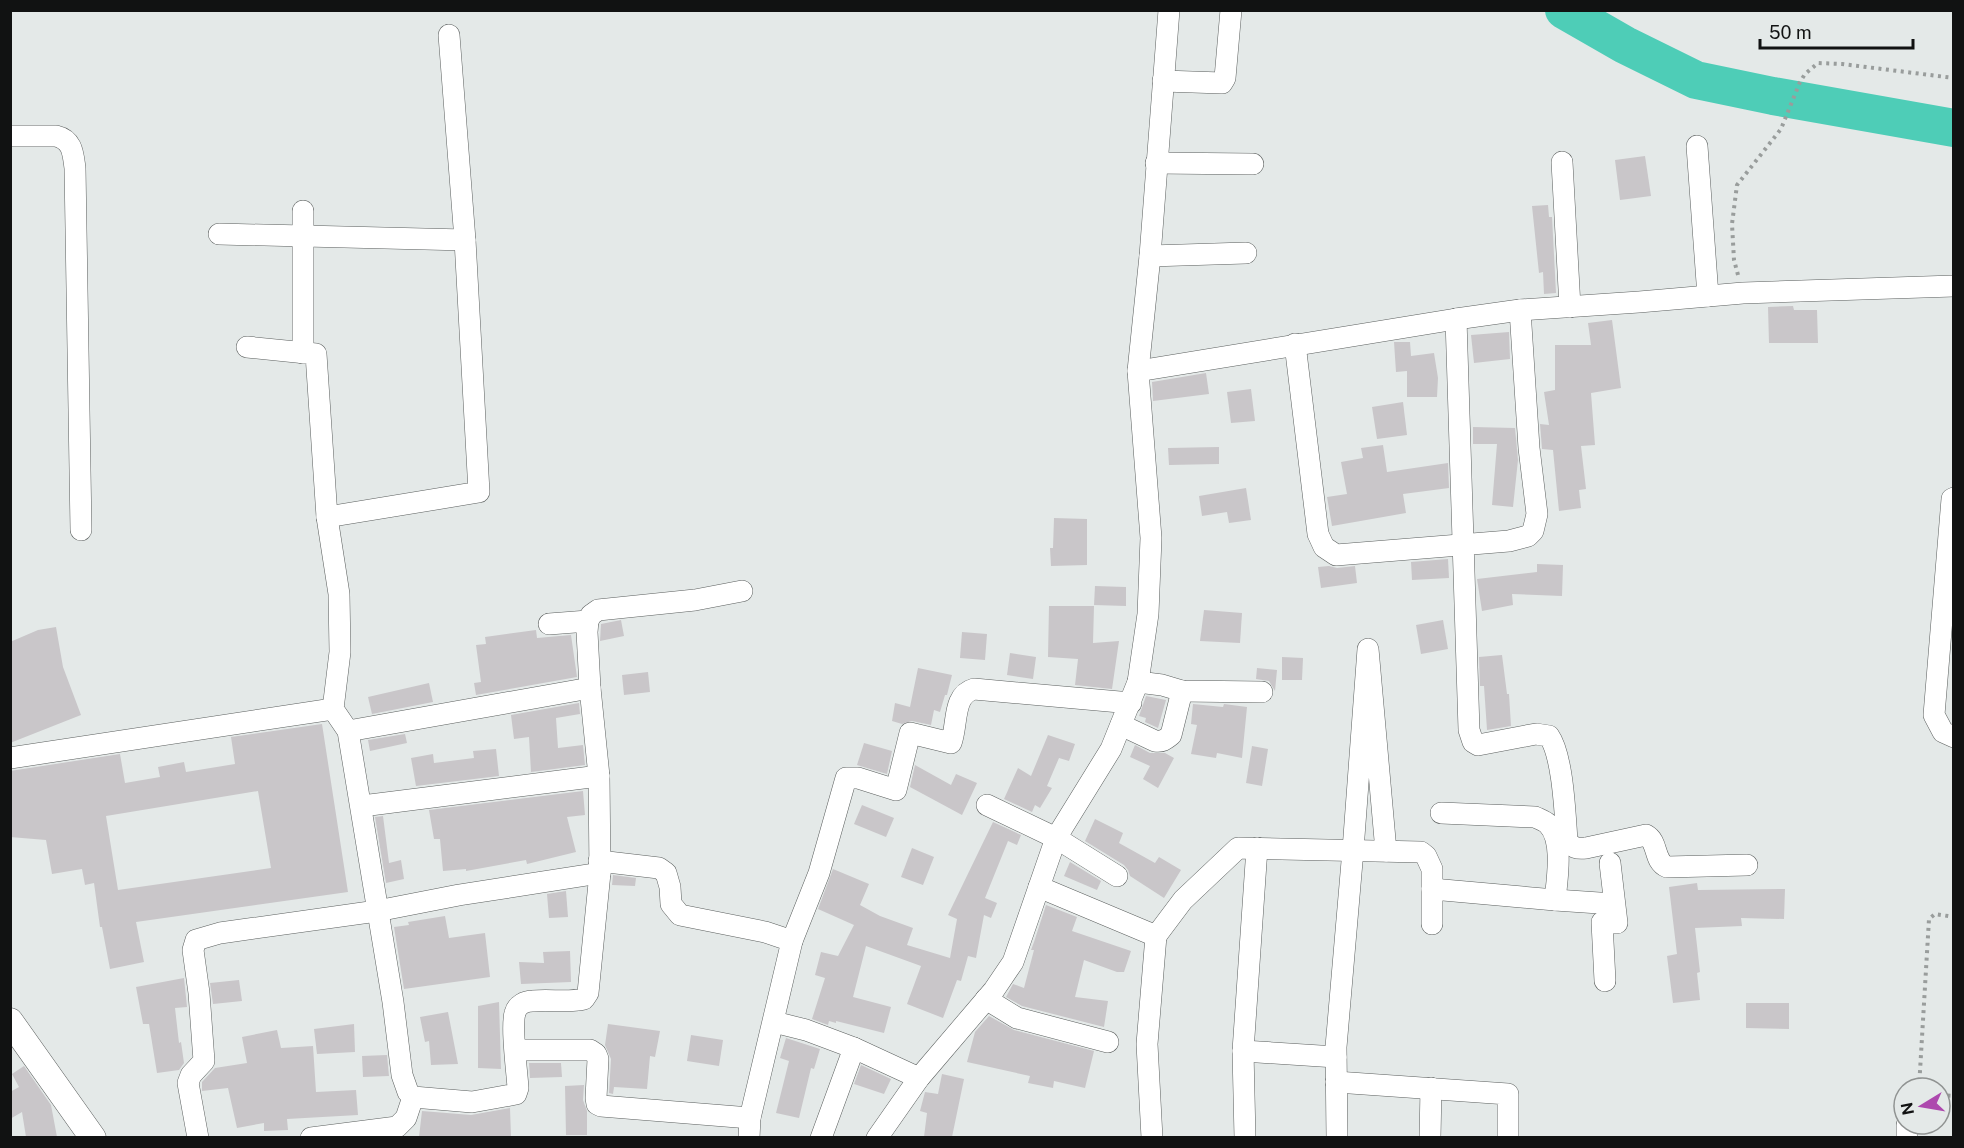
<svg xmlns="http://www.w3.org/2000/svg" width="1964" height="1148" viewBox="0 0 1964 1148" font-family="'Public Sans',sans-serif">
<rect width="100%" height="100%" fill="#e4e9e8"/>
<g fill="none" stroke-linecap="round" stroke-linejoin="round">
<!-- river -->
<path stroke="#4ecdb7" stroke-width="38" d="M 1564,10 L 1625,45 L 1696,80 L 1773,96 L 1954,128"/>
</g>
<!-- building -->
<g fill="#c9c6c9" fill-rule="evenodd">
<path d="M 1645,156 L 1651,196 L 1620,200 L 1615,160 Z"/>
<path d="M 1548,205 L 1549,217 L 1552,217 L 1556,293 L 1544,294 L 1543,272 L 1539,273 L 1532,206 Z"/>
<path d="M 1793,306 L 1794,310 L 1817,310 L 1818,343 L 1769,343 L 1768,307 Z"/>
<path d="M 1612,320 L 1621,388 L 1591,393 L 1595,445 L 1581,446 L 1586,489 L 1579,490 L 1581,508 L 1559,511 L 1553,450 L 1542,449 L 1540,424 L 1549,425 L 1544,392 L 1555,390 L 1555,345 L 1591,345 L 1588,323 Z"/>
<path d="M 1509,332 L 1510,359 L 1474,363 L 1471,335 Z"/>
<path d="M 1394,342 L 1410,342 L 1411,356 L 1434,353 L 1438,378 L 1437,397 L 1407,397 L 1407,371 L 1396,372 Z"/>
<path d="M 1206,373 L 1209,394 L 1153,401 L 1152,382 Z"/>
<path d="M 1251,389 L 1255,421 L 1231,423 L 1227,392 Z"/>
<path d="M 1403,402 L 1407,435 L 1377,439 L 1372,407 Z"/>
<path d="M 1473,427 L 1515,428 L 1518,460 L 1513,507 L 1492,505 L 1497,444 L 1473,444 Z"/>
<path d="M 1383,445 L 1387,472 L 1448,463 L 1449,488 L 1403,494 L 1406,513 L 1332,526 L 1327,497 L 1347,494 L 1341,462 L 1363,458 L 1361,448 Z"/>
<path d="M 1219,447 L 1219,464 L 1169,465 L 1168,448 Z"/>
<path d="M 1246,488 L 1251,520 L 1229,523 L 1227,512 L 1202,516 L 1199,496 Z"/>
<path d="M 1054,518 L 1087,519 L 1087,565 L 1051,566 L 1050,548 L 1053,548 Z"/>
<path d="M 1448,559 L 1449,578 L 1412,580 L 1411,562 Z"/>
<path d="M 1537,564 L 1563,565 L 1562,596 L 1512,594 L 1513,605 L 1482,611 L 1477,579 L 1537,572 Z"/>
<path d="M 1329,566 L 1337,568 L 1355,566 L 1357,583 L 1321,588 L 1318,567 Z"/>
<path d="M 1095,586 L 1126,587 L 1126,606 L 1094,605 Z"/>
<path d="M 1049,606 L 1094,606 L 1093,643 L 1119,641 L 1112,689 L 1075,685 L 1078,659 L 1048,657 Z"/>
<path d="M 1204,610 L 1242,613 L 1240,643 L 1200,641 Z"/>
<path d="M 621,620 L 624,636 L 600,641 L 601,624 Z"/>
<path d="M 1443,620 L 1448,649 L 1421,654 L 1416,625 Z"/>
<path d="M 56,627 L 63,667 L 81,715 L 10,743 L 10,642 L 38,630 Z"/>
<path d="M 536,630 L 537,638 L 571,635 L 577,677 L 476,695 L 474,683 L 481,682 L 476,645 L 486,644 L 485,637 Z"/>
<path d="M 962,632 L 987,634 L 985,660 L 960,658 Z"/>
<path d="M 1010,653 L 1036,657 L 1033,679 L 1007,675 Z"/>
<path d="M 1502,655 L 1507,694 L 1509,694 L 1511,726 L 1487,730 L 1484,686 L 1480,686 L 1479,657 Z"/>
<path d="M 1282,657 L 1303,658 L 1302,680 L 1282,680 Z"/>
<path d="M 918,668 L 952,675 L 947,695 L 945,695 L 940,712 L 934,710 L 931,725 L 912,721 L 902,724 L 892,721 L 895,703 L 910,707 Z"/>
<path d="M 1257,668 L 1277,670 L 1275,691 L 1269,681 L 1256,679 Z"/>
<path d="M 648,672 L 650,692 L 624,695 L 622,675 Z"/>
<path d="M 429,683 L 433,702 L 372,714 L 368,697 Z"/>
<path d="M 1146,696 L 1166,700 L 1158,728 L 1145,722 L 1146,718 L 1139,716 Z"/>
<path d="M 579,703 L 580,714 L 556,718 L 558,748 L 583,745 L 585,765 L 531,772 L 529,737 L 514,739 L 511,715 Z"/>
<path d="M 1193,704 L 1223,707 L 1224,704 L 1247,707 L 1242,758 L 1217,753 L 1216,758 L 1191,754 L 1197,725 L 1191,724 Z"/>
<path d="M 322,724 L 348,892 L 136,922 L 144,962 L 110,969 L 102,927 L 100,927 L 94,883 L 85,885 L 82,869 L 52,874 L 46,840 L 10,837 L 10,771 L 120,754 L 125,783 L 160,777 L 158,767 L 184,762 L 186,772 L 235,764 L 231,737 ZM 258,791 L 271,868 L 118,890 L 106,816 Z"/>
<path d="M 405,734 L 407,743 L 370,751 L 368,740 Z"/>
<path d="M 1048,735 L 1075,744 L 1069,761 L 1059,758 L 1047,786 L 1052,788 L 1040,808 L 1035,805 L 1032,812 L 1004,799 L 1018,768 L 1031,776 Z"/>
<path d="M 864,743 L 892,751 L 887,774 L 857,765 Z"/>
<path d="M 1135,745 L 1150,753 L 1165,753 L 1174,758 L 1158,788 L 1143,779 L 1150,766 L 1130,757 Z"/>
<path d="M 1252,746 L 1268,749 L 1262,786 L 1246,783 Z"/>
<path d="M 496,749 L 499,776 L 416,786 L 411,758 L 433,754 L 434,763 L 474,758 L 473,751 Z"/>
<path d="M 915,765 L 951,785 L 956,774 L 977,783 L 962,815 L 910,787 Z"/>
<path d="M 583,791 L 585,815 L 567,817 L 576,852 L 527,864 L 526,860 L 466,871 L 466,869 L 443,871 L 440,839 L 434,839 L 429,810 Z"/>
<path d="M 862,805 L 894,818 L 886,837 L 854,824 Z"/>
<path d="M 383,816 L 389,863 L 401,860 L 404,879 L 386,883 L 375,817 Z"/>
<path d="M 1095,819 L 1123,833 L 1119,843 L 1155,863 L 1159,857 L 1181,870 L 1164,898 L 1130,876 L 1128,870 L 1124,865 L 1085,841 Z"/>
<path d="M 993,822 L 1021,835 L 1017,845 L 1008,841 L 985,898 L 997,903 L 991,918 L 984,915 L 976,958 L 968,956 L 961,981 L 957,980 L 943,1018 L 907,1004 L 921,966 L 866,946 L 853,997 L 891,1007 L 884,1033 L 836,1021 L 836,1023 L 829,1021 L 828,1025 L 812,1019 L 825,978 L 815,975 L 821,952 L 838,956 L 854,925 L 818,909 L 833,869 L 869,884 L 860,905 L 880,916 L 913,928 L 907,945 L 950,958 L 957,919 L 948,915 Z"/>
<path d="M 912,848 L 934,857 L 923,885 L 901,877 Z"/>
<path d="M 1070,862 L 1101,881 L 1097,890 L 1064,876 Z"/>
<path d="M 613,875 L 636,878 L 635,886 L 612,885 Z"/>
<path d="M 1697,883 L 1698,890 L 1785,889 L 1784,919 L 1741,918 L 1742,926 L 1695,928 L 1700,972 L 1697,973 L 1700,1000 L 1673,1003 L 1667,956 L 1677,954 L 1669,887 Z"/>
<path d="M 566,891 L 568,917 L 549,918 L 547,894 Z"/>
<path d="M 1046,905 L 1077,917 L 1072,931 L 1131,951 L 1124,972 L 1117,972 L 1084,960 L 1075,997 L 1108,1001 L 1104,1027 L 1022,1006 L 1006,997 L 1013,984 L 1024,988 L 1034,950 L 1031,950 L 1034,942 Z"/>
<path d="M 445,916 L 449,938 L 485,933 L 490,977 L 404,989 L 394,927 L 409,925 L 408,922 Z"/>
<path d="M 570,951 L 571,982 L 521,984 L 519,962 L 544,963 L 543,952 Z"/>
<path d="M 184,978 L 187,1007 L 175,1008 L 179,1043 L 181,1042 L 184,1063 L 179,1070 L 157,1073 L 149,1024 L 143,1024 L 136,987 Z"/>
<path d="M 239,980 L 242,1001 L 213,1004 L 210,983 Z"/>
<path d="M 499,1002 L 501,1069 L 478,1068 L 478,1006 Z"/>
<path d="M 1746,1003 L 1789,1003 L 1789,1029 L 1746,1028 Z"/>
<path d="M 448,1012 L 458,1064 L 431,1065 L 429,1041 L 425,1042 L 420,1017 Z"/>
<path d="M 989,1016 L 1014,1030 L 1094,1051 L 1085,1088 L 1054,1081 L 1053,1088 L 1028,1083 L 1030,1076 L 967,1062 L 975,1032 Z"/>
<path d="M 354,1024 L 355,1052 L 317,1054 L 314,1029 Z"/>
<path d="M 608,1024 L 660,1031 L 655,1057 L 650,1056 L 647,1089 L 614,1087 L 613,1094 L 609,1093 L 611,1059 L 605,1045 Z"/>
<path d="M 277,1030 L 281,1048 L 313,1046 L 316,1092 L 356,1090 L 358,1115 L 287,1119 L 288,1130 L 264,1131 L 264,1123 L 237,1128 L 228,1088 L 202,1091 L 202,1082 L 215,1068 L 247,1063 L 242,1037 Z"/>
<path d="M 691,1035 L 723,1040 L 719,1066 L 687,1061 Z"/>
<path d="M 786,1038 L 820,1049 L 814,1069 L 811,1068 L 799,1118 L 776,1113 L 789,1061 L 780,1058 Z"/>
<path d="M 387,1055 L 389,1076 L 363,1077 L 362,1056 Z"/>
<path d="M 529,1063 L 561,1063 L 562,1077 L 530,1078 Z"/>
<path d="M 861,1065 L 891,1079 L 884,1094 L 854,1084 Z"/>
<path d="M 24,1066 L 51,1105 L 57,1137 L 26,1137 L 22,1112 L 10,1119 L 10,1092 L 19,1087 L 12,1074 Z"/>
<path d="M 942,1074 L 964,1079 L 952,1137 L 924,1137 L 927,1113 L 920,1111 L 925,1092 L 938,1094 Z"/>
<path d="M 584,1085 L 583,1100 L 587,1111 L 587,1135 L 566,1135 L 565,1086 Z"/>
<path d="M 510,1108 L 511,1137 L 419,1137 L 422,1111 L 471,1115 Z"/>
</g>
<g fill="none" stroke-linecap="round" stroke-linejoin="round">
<!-- minor casing -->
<g stroke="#5b5f5e" stroke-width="22">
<g id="minor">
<path d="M 1163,81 L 1222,83 L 1225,78 L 1231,10"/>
<path d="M 10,136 L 56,136 C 73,140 73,154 75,168 L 81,530"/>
<path d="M 1697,146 L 1708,296"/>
<path d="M 1562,162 L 1570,307"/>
<path d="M 1156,163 L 1253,164"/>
<path d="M 303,211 L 303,353"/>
<path d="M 219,234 L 465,240"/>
<path d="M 1150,256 L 1246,253"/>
<path d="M 1456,319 L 1469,730 L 1473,742 L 1478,745 L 1536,734 L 1549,736 C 1563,756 1565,814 1567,840 C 1572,848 1577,849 1586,848 L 1646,835 C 1659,842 1653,861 1667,867 L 1747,865"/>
<path d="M 1295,344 L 1318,534 L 1324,547 L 1336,555 L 1509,541 L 1528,536 L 1533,531 L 1537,514 L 1529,448 L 1520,310"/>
<path d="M 247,347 L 316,354 L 327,517 L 339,594 L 340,652 L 333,709 L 348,731 L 393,1002 L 402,1075 L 408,1092 L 413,1097 L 472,1102 L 516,1094 L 518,1088 C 517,1072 511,1027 515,1013 C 517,1005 525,1001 533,1001 C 550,999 567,1003 584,999 L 588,993 L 600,873 L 599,776 L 590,688 L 587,632 L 588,621 L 591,615 L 598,610 L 695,600 L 742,591"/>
<path d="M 1138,371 L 1150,256 L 1169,10"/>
<path d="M 1954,498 L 1952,499 L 1934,715 L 1943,732 L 1954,737"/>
<path d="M 327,517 L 479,492 L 465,240 L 449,35"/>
<path d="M 549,624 L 588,621"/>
<path d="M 1138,682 L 1162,685 L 1182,691 L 1262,692"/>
<path d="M 1121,725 L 1155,741 C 1162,742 1165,740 1171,735 L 1182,691"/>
<path d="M 348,731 L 590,688"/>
<path d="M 10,758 L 333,709"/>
<path d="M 987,805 L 1056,838 L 1117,876"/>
<path d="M 362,806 L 599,776"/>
<path d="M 1441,813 L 1535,817 C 1539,819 1545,821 1548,824 C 1564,840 1557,880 1555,900"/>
<path d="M 599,861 L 659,868 L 666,873 L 670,887 L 671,904 L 680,915 L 765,932 L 792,941 L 750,1118 L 749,1138"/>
<path d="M 1039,887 L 1156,936 L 1183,900 L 1238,848 L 1421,852 L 1426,856 L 1432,869 L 1432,924"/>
<path d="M 1432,889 L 1555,900 L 1614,904"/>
<path d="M 792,941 L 819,873 L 846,778 L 858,778 L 896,790 L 910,733 L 951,743 C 958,725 952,695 974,689 L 1131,703"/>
<path d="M 1605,981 L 1602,922 L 1617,923 L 1610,863"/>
<path d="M 986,999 L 1017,1018 L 1108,1042"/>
<path d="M 774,1022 L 806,1030 L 854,1048 L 821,1138"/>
<path d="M 854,1048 L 919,1078"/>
<path d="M 516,1050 L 590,1050 L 596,1054 L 598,1059 L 596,1098 L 597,1104 L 601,1106 L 750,1118"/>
<path d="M 1243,1051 L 1336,1057"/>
<path d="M 1336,1082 L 1508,1094 L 1508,1138"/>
<path d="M 1907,1125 L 1907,1138"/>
<path d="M 198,1138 L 188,1083 L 191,1075 L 204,1061 L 199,993 L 193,950 L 196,940 L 220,933 L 377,911 L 459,895 L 600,873"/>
<path d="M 311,1138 L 397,1127 L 406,1118 L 413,1097"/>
<path d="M 877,1138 L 919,1078 L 994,990 L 1013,962 L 1056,838 L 1111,749 L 1138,682 L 1148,614 L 1151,538 L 1138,371 L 1456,319 L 1520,310 L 1639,302 L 1743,293 L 1954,286"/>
<path d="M 1152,1138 L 1147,1044 L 1156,936"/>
<path d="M 1245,1138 L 1243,1051 L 1257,848"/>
<path d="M 1337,1138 L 1336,1047 L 1353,850 L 1368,649 L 1386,851"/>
<path d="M 1430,1138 L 1431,1088"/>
</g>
</g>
<!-- tertiary casing -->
<g stroke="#5b5f5e" stroke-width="27">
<path id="tertiary" d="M 10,1021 L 93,1138"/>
</g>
<!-- path -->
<g stroke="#999d9c" stroke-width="4" stroke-dasharray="3 4.5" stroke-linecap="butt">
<path d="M 1738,275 L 1734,260 L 1732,224 L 1737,185 L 1781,129 L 1800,82 L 1805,74 L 1818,63 L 1842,64 L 1954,78"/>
<path d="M 1919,1088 L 1929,919 L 1935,914 L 1954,917"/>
<path d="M 1940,1095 L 1954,1096"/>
</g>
<!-- minor -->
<use href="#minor" stroke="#fff" stroke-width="21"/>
<!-- tertiary -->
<use href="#tertiary" stroke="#fff" stroke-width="26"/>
</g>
<!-- border -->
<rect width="1964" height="1148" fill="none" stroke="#111212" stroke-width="24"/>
<!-- north arrow -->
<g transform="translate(1922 1106) rotate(259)"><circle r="28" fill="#e4e9e8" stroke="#909392" stroke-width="1.5"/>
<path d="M0-4.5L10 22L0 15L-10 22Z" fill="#ad49ae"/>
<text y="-9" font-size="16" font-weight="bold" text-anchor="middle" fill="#111212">N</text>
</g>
<!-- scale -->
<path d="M1760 39v9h153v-9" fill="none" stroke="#111212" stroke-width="3"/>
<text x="1769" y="39" font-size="18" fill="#111212" stroke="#e4e9e8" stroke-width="4.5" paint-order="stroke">50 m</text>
</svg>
